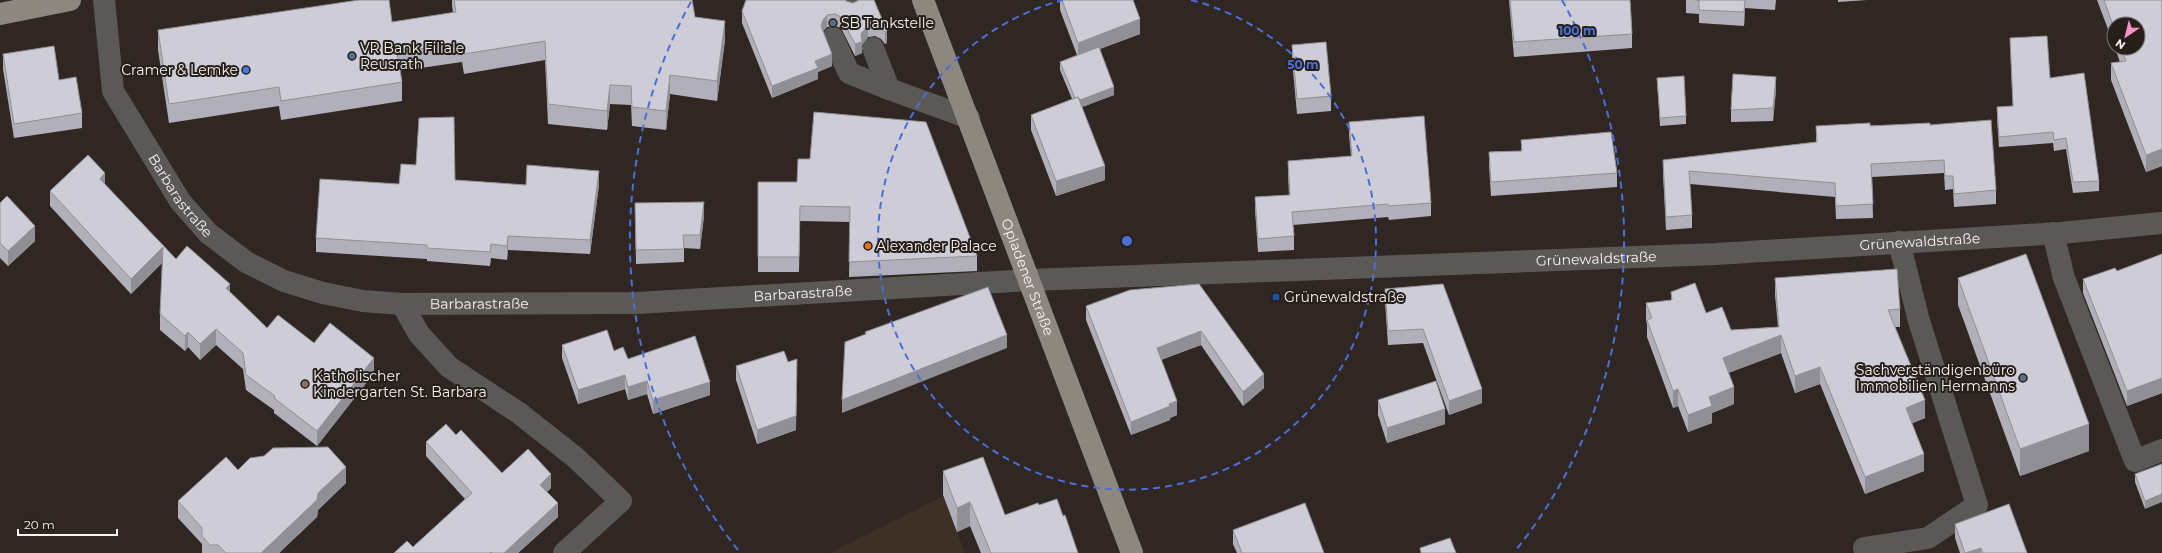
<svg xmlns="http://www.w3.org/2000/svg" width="2162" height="553" viewBox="0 0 2162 553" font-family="Montserrat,sans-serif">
<rect width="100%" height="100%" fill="#302723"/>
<!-- built -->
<path fill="#3d3027" d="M 943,496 L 965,553 L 830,553 Z"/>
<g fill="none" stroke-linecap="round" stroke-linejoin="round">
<!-- minor -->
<g stroke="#5b5955" stroke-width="22">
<path id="s1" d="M 104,0 L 113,91 L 180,201 L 208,233 L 246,262 L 284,281 L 323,293 L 363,301 L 402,304 L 636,303 L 1030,280 L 1716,254 L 2061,233 L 2162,223"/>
<path d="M 853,0 L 853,2"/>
<path d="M 833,38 L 849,73 L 889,89"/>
<path d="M 873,48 L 889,89 L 969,118"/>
<path d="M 2053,233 L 2064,278 L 2135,461 L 2162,450"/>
<path d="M 402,304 L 419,334 L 449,367 L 519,413 L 576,458 L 621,501 L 564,553"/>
<path d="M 1864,548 L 1928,538 L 1977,505 L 1919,321 L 1899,242"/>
</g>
<!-- major -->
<g stroke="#8d8780" stroke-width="22">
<path id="s2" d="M 923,0 L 1132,553"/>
<path d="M 0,14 L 70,0"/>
</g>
</g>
<!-- wall -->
<g fill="#b1afb9">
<path d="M 452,0 L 692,0 L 695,17 L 725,40 L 717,101 L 670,94 L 666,130 L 632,126 L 631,105 L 610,104 L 607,130 L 548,124 L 545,60 L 464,74 L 462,62 L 400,71 L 402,82 L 402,101 L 281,120 L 279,106 L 169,123 L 158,50 L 158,30 L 392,22 L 453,13 L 452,5 Z"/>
<path d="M 1060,0 L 1133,0 L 1140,34 L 1100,49 L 1114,95 L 1082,107 L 1105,180 L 1056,196 L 1031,130 L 1031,115 L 1072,99 L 1060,70 L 1060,62 L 1077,55 L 1060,10 Z"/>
<path d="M 1509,0 L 1630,0 L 1632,34 L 1632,48 L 1514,57 Z"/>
<path d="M 1686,0 L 1776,0 L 1775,10 L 1745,8 L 1744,26 L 1699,23 L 1699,14 L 1686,13 Z"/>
<path d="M 1830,0 L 1867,0 L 1838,2 L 1838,0 Z"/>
<path d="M 2097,0 L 2162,0 L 2162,166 L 2146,172 L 2111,80 L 2111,63 L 2120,62 L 2115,48 L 2138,48 L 2114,24 L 2114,45 Z"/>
<path d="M 846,1 L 887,31 L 887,43 L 885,44 L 881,39 L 875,36 L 868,37 L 862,45 L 862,53 L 855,56 L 841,28 L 835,26 L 827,27 L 823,31 L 832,66 L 818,72 L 818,79 L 772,98 L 742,23 L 742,11 Z"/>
<path d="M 2010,38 L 2050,78 L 2099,181 L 2099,191 L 2073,193 L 2066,149 L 2054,151 L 2053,143 L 1999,147 L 1997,118 L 1997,107 L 2013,106 Z"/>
<path d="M 1292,45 L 1331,96 L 1331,111 L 1297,114 L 1292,60 Z"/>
<path d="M 3,54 L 59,80 L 82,113 L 82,128 L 14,138 L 3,69 Z"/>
<path d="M 1657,78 L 1686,116 L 1686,124 L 1660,126 Z"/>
<path d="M 1776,89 L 1773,121 L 1731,122 L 1731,110 Z"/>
<path d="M 1349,122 L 1431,203 L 1431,216 L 1389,220 L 1388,217 L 1293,225 L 1294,236 L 1294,250 L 1258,252 L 1255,210 L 1255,197 L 1289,195 L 1288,175 L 1288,161 L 1351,156 L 1349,135 Z"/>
<path d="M 1930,125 L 1996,190 L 1996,204 L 1954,207 L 1953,189 L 1945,190 L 1944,173 L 1872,177 L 1873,218 L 1836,219 L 1835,197 L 1690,184 L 1692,215 L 1692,228 L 1666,230 L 1663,174 L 1663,160 L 1816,142 L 1816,126 Z"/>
<path d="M 1521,140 L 1617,173 L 1617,187 L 1491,196 L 1489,166 L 1489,152 L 1521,151 Z"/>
<path d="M 455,180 L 526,185 L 599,185 L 590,254 L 508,250 L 507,260 L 491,258 L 490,266 L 427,261 L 427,259 L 316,252 L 316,238 L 399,184 Z"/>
<path d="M 758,182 L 797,182 L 977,256 L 977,271 L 849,277 L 850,222 L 800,221 L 799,272 L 758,272 Z"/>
<path d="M 105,185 L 176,259 L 230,292 L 267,328 L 314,343 L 374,373 L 317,446 L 274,413 L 274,410 L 246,390 L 243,369 L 216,345 L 200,360 L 188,347 L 185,351 L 160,330 L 160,314 L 163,262 L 131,294 L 50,206 L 50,191 Z"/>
<path d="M 0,203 L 35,241 L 8,266 L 0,258 Z"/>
<path d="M 635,203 L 704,216 L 700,249 L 684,248 L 684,262 L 636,264 Z"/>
<path d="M 2162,254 L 2162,393 L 2127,406 L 2083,293 L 2083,279 L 2117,271 Z"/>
<path d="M 1775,278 L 1900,309 L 1900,327 L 1895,327 L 1925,418 L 1912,423 L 1924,471 L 1865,494 L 1820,384 L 1795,393 L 1781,353 L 1728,373 L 1734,404 L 1712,413 L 1712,423 L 1688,432 L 1678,406 L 1673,408 L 1647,337 L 1647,324 L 1646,320 L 1646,303 L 1671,300 L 1671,292 L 1706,313 L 1731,330 L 1778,327 L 1775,295 Z"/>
<path d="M 1958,278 L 2089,451 L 2020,476 L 1958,305 Z"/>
<path d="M 1199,284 L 1264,388 L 1243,406 L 1201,345 L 1161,360 L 1177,415 L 1170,418 L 1170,420 L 1131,435 L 1086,320 L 1086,306 Z"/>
<path d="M 1443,284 L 1482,403 L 1449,415 L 1423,343 L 1388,345 L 1385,302 L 1385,289 Z"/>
<path d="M 562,345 L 614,351 L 628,359 L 710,395 L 653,414 L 647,394 L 628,400 L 625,389 L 578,404 L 562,358 Z"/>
<path d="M 736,366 L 796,430 L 757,444 L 736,380 Z"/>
<path d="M 1378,400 L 1445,424 L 1387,443 L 1378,415 Z"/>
<path d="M 456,435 L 502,473 L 551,488 L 547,492 L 558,517 L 518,553 L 394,553 L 413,547 L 465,499 L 426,456 L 426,442 Z"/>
<path d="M 264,456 L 346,483 L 318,510 L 317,517 L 279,553 L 202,553 L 202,544 L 178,518 L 178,501 Z"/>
<path d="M 2162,464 L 2145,509 L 2135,482 L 2135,474 Z"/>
<path d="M 943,471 L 1005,515 L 1039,505 L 1078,553 L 981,553 L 970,526 L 957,532 L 943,495 Z"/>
<path d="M 1955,524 L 2027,553 L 1960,553 L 1955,538 Z"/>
<path d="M 1233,530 L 1324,553 L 1237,553 L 1233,544 Z"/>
</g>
<!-- shaded-wall -->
<g fill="#908f96">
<path d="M 1745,0 L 1745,8 L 1744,26 L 1744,12 Z"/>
<path d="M 827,15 L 827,27 L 823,31 L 821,26 L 823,20 Z"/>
<path d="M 1140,19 L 1140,34 L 1078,57 L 1078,43 Z"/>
<path d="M 725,21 L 725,40 L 717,101 L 717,81 Z"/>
<path d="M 868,25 L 868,37 L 862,45 L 862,53 L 855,56 L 855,44 L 861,34 Z"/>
<path d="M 887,31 L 887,43 L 885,44 L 885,32 Z"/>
<path d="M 832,54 L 832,66 L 818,72 L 818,79 L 772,98 L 772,86 L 815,61 Z"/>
<path d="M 670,75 L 670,94 L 666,130 L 666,111 Z"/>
<path d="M 1776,77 L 1776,89 L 1773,121 L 1773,108 Z"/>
<path d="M 610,85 L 610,104 L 607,130 L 607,111 Z"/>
<path d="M 1114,87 L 1114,95 L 1077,109 L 1077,101 Z"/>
<path d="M 2162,149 L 2162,166 L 2146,172 L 2146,155 Z"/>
<path d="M 1105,166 L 1105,180 L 1056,196 L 1056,181 Z"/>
<path d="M 599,171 L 599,185 L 590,254 L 590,240 Z"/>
<path d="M 105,173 L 105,188 L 100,179 Z"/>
<path d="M 704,202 L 704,216 L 700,249 L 700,235 Z"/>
<path d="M 35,226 L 35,241 L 8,266 L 8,251 Z"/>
<path d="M 508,236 L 508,250 L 507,260 L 507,246 Z"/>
<path d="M 163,247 L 163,262 L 131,294 L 131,279 Z"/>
<path d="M 230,284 L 230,299 L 226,288 Z"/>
<path d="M 216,329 L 216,345 L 200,360 L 200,344 Z"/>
<path d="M 1201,331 L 1201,345 L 1157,361 L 1157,348 Z"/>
<path d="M 188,332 L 188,347 L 185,351 L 185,336 Z"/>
<path d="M 1007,335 L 1007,348 L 842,413 L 842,400 Z"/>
<path d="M 1781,335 L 1781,353 L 1723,375 L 1723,358 Z"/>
<path d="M 374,358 L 374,373 L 317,446 L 317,431 Z"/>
<path d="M 1820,367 L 1820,384 L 1795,393 L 1795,376 Z"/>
<path d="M 797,373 L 796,430 L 757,444 L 757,430 Z"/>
<path d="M 1264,374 L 1264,388 L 1243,406 L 1243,392 Z"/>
<path d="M 625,375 L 625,389 L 578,404 L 578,390 Z"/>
<path d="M 2162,378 L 2162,393 L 2127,406 L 2127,391 Z"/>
<path d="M 647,381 L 647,394 L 628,400 L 628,387 Z"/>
<path d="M 710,382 L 710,395 L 653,414 L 653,400 Z"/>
<path d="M 1734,387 L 1734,404 L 1712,413 L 1712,423 L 1688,432 L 1688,415 L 1709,397 Z"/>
<path d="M 1482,389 L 1482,403 L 1449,415 L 1449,401 Z"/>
<path d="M 1678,389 L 1678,406 L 1673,408 L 1673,391 Z"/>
<path d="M 1925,400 L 1925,418 L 1906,426 L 1906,408 Z"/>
<path d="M 1177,401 L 1177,415 L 1170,418 L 1170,420 L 1131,435 L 1131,422 Z"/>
<path d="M 1445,409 L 1445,424 L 1387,443 L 1387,428 Z"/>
<path d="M 2089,424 L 2089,451 L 2020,476 L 2020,449 Z"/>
<path d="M 1924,454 L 1924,471 L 1865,494 L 1865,477 Z"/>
<path d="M 346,467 L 346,483 L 318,510 L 317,517 L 279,553 L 261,553 L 318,493 Z"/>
<path d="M 551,474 L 551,488 L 540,498 L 540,485 Z"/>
<path d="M 2162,494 L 2162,502 L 2145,509 L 2145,501 Z"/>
<path d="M 970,502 L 970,526 L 957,532 L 957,508 Z"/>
<path d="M 558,503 L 558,517 L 518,553 L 504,553 Z"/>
<path d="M 1981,548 L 1981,553 L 1965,553 Z"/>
</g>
<!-- building -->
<g fill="#ceccd7" stroke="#908f96">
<path d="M 359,0 L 389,0 L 392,22 L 456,12 L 454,0 L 692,0 L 695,17 L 725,21 L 717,81 L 670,75 L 666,111 L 632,107 L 631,86 L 610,85 L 607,111 L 548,104 L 545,41 L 464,54 L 462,43 L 397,52 L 402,82 L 281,101 L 279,87 L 169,104 L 158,30 Z"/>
<path d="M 746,0 L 846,0 L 846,1 L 853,3 L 859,0 L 874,0 L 887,31 L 885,32 L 881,27 L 875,24 L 868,25 L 861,34 L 862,42 L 855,44 L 841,17 L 835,14 L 827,15 L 823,20 L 821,26 L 832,54 L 815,61 L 818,68 L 772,86 L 742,11 Z"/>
<path d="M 1062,0 L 1133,0 L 1140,19 L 1078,43 Z"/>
<path d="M 1510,0 L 1630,0 L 1632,34 L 1514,42 Z"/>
<path d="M 1695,0 L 1745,0 L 1744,12 L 1699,10 L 1699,0 Z"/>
<path d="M 2104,0 L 2162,0 L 2162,149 L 2146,155 L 2111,63 L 2126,61 L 2121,48 L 2138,48 L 2138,24 L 2114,24 L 2114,28 Z"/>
<path d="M 2047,36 L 2050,78 L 2084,73 L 2099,181 L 2073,182 L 2066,138 L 2054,140 L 2053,132 L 1999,137 L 1997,107 L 2013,106 L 2010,38 Z"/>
<path d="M 1326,42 L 1331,96 L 1297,99 L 1292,45 Z"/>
<path d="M 54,46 L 59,80 L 76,77 L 82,113 L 14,124 L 3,54 Z"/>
<path d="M 1099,47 L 1114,87 L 1080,100 L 1078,97 L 1075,98 L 1060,62 Z"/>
<path d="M 1733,74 L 1776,77 L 1773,108 L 1731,110 Z"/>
<path d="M 1684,76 L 1686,116 L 1660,118 L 1657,78 Z"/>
<path d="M 1078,97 L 1105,166 L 1056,181 L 1031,115 Z"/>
<path d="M 814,112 L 926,122 L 977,256 L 849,262 L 850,207 L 800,206 L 799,257 L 758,257 L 758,182 L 797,182 L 798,159 L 810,159 Z"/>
<path d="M 1424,116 L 1431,203 L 1389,206 L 1388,204 L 1292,212 L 1294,236 L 1258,239 L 1255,197 L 1290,195 L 1288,161 L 1352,156 L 1349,122 Z"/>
<path d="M 454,117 L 455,180 L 526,185 L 527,165 L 599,171 L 590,240 L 508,236 L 507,246 L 491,244 L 490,252 L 427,248 L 427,245 L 316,238 L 320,179 L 399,184 L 401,164 L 416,165 L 419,118 Z"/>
<path d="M 1991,120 L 1996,190 L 1954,194 L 1953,176 L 1945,176 L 1944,160 L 1871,164 L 1873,204 L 1836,206 L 1835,183 L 1689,171 L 1692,215 L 1666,217 L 1663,160 L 1817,142 L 1816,126 L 1870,123 L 1870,126 L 1930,123 L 1930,125 Z"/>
<path d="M 1611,132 L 1617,173 L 1491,182 L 1489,152 L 1522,151 L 1521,140 Z"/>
<path d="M 88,155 L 105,173 L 100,179 L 176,259 L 187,246 L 230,284 L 226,288 L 267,328 L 278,315 L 314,343 L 330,323 L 374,358 L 317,431 L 274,398 L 275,396 L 246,375 L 243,353 L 216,329 L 200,344 L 188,332 L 185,336 L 160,314 L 163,247 L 131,279 L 50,191 Z"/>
<path d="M 7,196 L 35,226 L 8,251 L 0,243 L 0,203 Z"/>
<path d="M 704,202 L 700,235 L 683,235 L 684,249 L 636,250 L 635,203 Z"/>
<path d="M 2026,254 L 2089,424 L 2020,449 L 1958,278 Z"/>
<path d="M 2162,254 L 2162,378 L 2127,391 L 2083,279 L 2115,268 L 2117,271 Z"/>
<path d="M 1897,269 L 1900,309 L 1888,310 L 1925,400 L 1906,408 L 1924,454 L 1865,477 L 1820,367 L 1795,376 L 1781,335 L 1723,358 L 1734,387 L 1709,397 L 1712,406 L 1688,415 L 1678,389 L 1673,391 L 1647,320 L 1652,318 L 1646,303 L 1672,300 L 1671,292 L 1695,283 L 1706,313 L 1722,307 L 1731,330 L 1779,327 L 1775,278 Z"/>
<path d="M 1199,284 L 1264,374 L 1243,392 L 1201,331 L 1157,348 L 1177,401 L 1169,404 L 1170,406 L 1131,422 L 1086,306 L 1130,290 Z"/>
<path d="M 1443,284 L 1482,389 L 1449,401 L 1423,329 L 1388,331 L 1385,289 Z"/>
<path d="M 988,287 L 1007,335 L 842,400 L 845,342 L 866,334 L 865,332 Z"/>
<path d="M 607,330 L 614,351 L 623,347 L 628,359 L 695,336 L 710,382 L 653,400 L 647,381 L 628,387 L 625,375 L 578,390 L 562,345 Z"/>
<path d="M 784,351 L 788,362 L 797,359 L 796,416 L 757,430 L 736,366 Z"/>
<path d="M 1436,381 L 1445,409 L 1387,428 L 1378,400 Z"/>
<path d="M 446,424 L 456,435 L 461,430 L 502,473 L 528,449 L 551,474 L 540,485 L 558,503 L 504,553 L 492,553 L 491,552 L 490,553 L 394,553 L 407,541 L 413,547 L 472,493 L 426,442 Z"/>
<path d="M 328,447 L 346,467 L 318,493 L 317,500 L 261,553 L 226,553 L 218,545 L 210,545 L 202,536 L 202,528 L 178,501 L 226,457 L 238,470 L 250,458 L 264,456 L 273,448 Z"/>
<path d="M 983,457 L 1005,515 L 1038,503 L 1039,505 L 1057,499 L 1063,516 L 1065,515 L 1078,553 L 991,553 L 970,502 L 957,508 L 943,471 Z"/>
<path d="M 2162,464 L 2162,494 L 2145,501 L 2135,474 Z"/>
<path d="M 1305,503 L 1324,553 L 1242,553 L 1233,530 Z"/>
<path d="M 2009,504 L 2027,553 L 1983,553 L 1981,548 L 1965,553 L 1955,524 Z"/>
<path d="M 1450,538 L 1456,553 L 1421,553 L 1420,548 Z"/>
</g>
<!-- distance rings -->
<g fill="none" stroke="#496fdd" stroke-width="2" stroke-dasharray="7 5">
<path d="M1191 0A249 249 0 1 1 1063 0"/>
<path d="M738 550A497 497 0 0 1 692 0M1562 0A497 497 0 0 1 1516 550"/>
</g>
<!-- markers -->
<g fill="#5c6f8a" stroke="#261e19" stroke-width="1.5">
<circle cx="833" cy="23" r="4"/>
<circle cx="352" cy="56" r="4"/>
<circle cx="2023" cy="378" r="4"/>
</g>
<circle fill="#3f7fe0" stroke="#261e19" stroke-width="1.5" cx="246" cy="70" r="4"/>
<circle fill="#e8710a" stroke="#261e19" stroke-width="1.5" cx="868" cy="246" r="4"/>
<rect fill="#1a4fb4" stroke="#261e19" stroke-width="1.5" x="1272" y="293" width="8" height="8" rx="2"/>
<circle fill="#8d6e63" stroke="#261e19" stroke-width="1.5" cx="305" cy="384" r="4"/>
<g text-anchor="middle" stroke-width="4" stroke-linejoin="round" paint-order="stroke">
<!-- poi labels -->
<g font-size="14" fill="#f7f2ef" stroke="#261e19" text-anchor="start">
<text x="841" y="28">SB Tankstelle</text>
<text x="360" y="53">VR Bank Filiale<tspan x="360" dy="16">Reusrath</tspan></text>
<text x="238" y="75" text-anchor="end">Cramer &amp; Lemke</text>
<text x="876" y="251">Alexander Palace</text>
<text x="1284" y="302">Grünewaldstraße</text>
<text x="2015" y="375" text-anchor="end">Sachverständigenbüro<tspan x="2015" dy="16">Immobilien Hermanns</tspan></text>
<text x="313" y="381">Katholischer<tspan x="313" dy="16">Kindergarten St. Barbara</tspan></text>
</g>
<!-- street labels -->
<g font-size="14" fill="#f7f2ef" stroke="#261e19">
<text dy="5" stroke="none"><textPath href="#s1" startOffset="216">Barbarastraße</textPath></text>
<text dy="5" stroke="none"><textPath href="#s1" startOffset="1993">Grünewaldstraße</textPath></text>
<text dy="5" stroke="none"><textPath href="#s1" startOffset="1669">Grünewaldstraße</textPath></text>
<text dy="5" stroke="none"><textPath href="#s2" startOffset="296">Opladener Straße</textPath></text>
<text dy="5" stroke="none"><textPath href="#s1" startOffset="875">Barbarastraße</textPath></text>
<text dy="5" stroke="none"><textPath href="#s1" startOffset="551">Barbarastraße</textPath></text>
</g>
</g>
<circle cx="1127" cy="241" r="6" fill="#496fdd" stroke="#261e19" stroke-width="2"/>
<g font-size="12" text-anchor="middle" font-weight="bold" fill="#496fdd" stroke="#261e19" stroke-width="4" stroke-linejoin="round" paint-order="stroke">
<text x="1577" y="35">100 m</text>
<text x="1303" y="69">50 m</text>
</g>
<!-- north arrow -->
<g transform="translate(2126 36) rotate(215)"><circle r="19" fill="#261e19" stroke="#7a736f"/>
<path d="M0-3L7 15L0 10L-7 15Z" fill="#f990ca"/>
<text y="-6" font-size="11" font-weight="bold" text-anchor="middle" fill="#f7f2ef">N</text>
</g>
<!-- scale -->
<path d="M18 529v6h99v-6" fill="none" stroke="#f7f2ef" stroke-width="2"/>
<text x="24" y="529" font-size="12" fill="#f7f2ef" stroke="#261e19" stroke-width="3" paint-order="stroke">20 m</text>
</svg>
